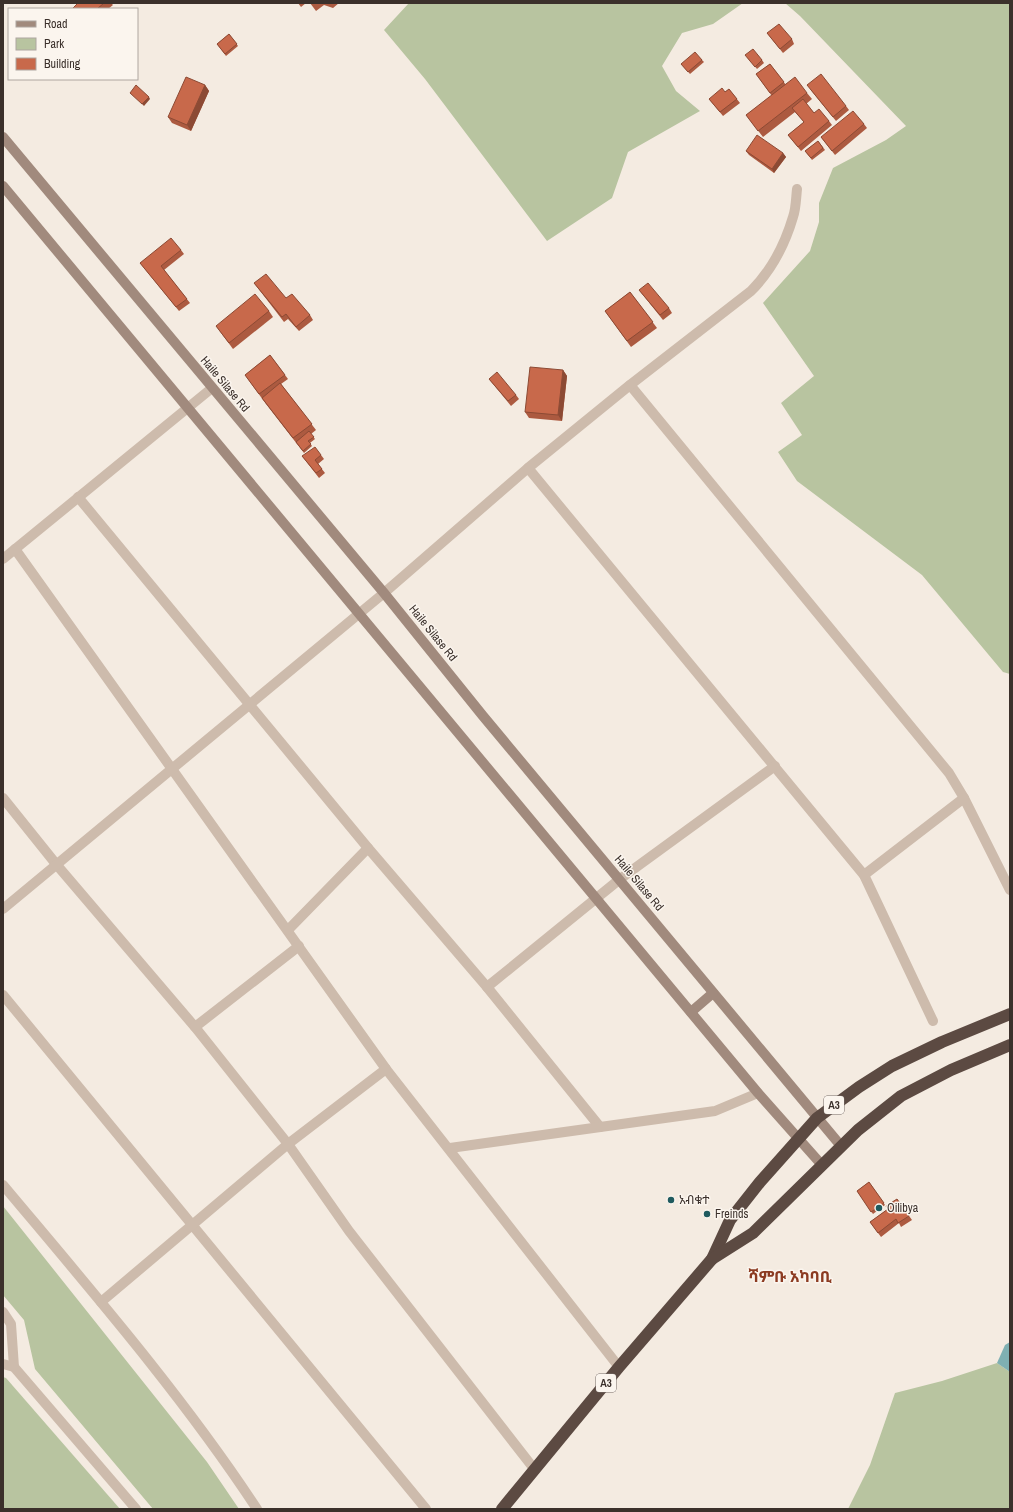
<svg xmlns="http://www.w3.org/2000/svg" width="1013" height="1512" viewBox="0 0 1013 1512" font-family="'Archivo Narrow','Noto Sans Ethiopic',sans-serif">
<rect width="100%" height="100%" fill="#f4ebe1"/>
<!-- green -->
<g fill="#b8c4a0">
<path d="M 409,3 L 743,3 L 713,24 L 682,33 L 662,66 L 676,91 L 700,111 L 628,152 L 612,198 L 547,241 L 425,79 L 384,30 Z"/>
<path d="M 785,3 L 1010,3 L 1010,674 L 1003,672 L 922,575 L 797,481 L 778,452 L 802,435 L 781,403 L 814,376 L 763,303 L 810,251 L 819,222 L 819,203 L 833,168 L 886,140 L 906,126 L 800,16 Z"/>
<path d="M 3,1206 L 207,1462 L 239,1509 L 153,1509 L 35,1369 L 24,1320 L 3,1295 Z"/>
<path d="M 997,1363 L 1010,1372 L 1010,1509 L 848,1509 L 870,1465 L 895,1393 L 942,1381 Z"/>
<path d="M 3,1377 L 6,1378 L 120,1509 L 3,1509 Z"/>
</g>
<!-- water -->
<path fill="#7fb0b2" d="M 1010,1342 L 1010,1372 L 997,1363 L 1005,1345 Z"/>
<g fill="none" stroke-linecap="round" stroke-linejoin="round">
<!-- street -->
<g stroke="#cdbbac" stroke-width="10">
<path d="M 630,385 L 949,773 L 964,798 L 1010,890"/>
<path d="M 528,468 L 864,875 L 933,1021"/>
<path d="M 78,497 L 368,848 L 487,987 L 600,1127"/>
<path d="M 15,549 L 386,1069 L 619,1367"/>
<path d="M 3,559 L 212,388"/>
<path d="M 3,798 L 56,864 L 195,1027 L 288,1144 L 349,1231 L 535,1470"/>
<path d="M 864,875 L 964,798"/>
<path d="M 3,909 L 384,593 L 528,468 L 630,385 L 751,291 C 771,271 785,244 793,217 C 796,209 796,198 797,189"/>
<path d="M 288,930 L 368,848"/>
<path d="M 487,987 L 620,879 L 775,766"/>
<path d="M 3,995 L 426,1509"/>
<path d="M 195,1027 L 299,946"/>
<path d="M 450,1148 L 715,1111 L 758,1093"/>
<path d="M 3,1185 C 91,1290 182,1395 257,1509"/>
<path d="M 101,1302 L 288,1144 L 386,1069"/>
<path d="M 3,1312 L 11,1324 L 14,1367"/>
<path d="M 3,1364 L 14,1367 L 136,1509"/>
</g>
<!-- secondary -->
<g stroke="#a18a7d" stroke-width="10">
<path d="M 3,137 L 384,593 L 483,716 L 841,1146"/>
<path d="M 3,186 L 758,1093 L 821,1164"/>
<path d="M 691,1012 L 713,993"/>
</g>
<!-- highway -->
<g stroke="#5c4a42" stroke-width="12">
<path d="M 712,1259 L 730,1220 L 760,1182 L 817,1118 L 859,1087 L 892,1066 L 942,1042 L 1010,1014"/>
<path d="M 502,1509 L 619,1367 L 712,1259 L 753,1233 L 858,1130 L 901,1096 L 951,1070 L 1010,1045"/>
</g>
</g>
<!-- wall -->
<g fill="#ac5a40">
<path d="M 78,3 L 111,3 L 113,5 L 108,9 L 72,9 Z"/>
<path d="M 298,3 L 306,3 L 301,7 Z"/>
<path d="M 310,3 L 339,3 L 333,8 L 324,5 L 316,11 Z"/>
<path d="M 767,33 L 792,39 L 794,44 L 783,53 Z"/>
<path d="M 229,34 L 238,46 L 226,56 L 217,44 Z"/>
<path d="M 747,57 L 762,60 L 764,63 L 757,69 Z"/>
<path d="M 702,60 L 704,62 L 690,74 L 683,66 Z"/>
<path d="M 770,64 L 786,85 L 807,93 L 812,99 L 806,104 L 814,113 L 829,121 L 832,125 L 801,151 L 788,135 L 804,122 L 795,112 L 763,137 L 746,115 L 772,96 L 756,74 Z"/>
<path d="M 205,85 L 209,91 L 191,131 L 172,123 L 168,117 Z"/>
<path d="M 729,89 L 740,103 L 723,116 L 709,99 L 725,92 Z"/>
<path d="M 810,89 L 846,106 L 849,110 L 836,121 Z"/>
<path d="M 864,124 L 867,128 L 835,155 L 821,137 Z"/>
<path d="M 818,141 L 825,150 L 812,160 L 805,151 Z"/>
<path d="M 746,151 L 783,153 L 786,157 L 774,173 L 749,155 Z"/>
<path d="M 181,250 L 184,254 L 164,270 L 190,303 L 179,311 L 140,263 Z"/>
<path d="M 254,283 L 286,298 L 310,315 L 313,320 L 299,331 L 288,319 L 284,322 Z"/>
<path d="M 639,290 L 669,308 L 672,313 L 663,320 Z"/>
<path d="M 630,292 L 657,328 L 631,347 L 605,311 Z"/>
<path d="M 269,311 L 273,317 L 233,349 L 216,326 Z"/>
<path d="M 270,355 L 288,379 L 281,384 L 316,430 L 311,434 L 315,439 L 310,443 L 312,446 L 304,453 L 266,404 L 245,375 Z"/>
<path d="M 563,370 L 567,376 L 562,421 L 529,418 L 525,412 Z"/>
<path d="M 489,379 L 516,395 L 519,399 L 511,406 Z"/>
<path d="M 321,455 L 324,459 L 318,464 L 325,473 L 319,478 L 302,456 Z"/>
<path d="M 869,1182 L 885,1205 L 873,1214 L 857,1191 Z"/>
<path d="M 897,1199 L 912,1220 L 901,1227 L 899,1223 L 881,1237 L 870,1222 L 888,1209 Z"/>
</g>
<!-- shaded-wall -->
<g fill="#8c4a34">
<path d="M 205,85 L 209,91 L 191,131 L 187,125 Z"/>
<path d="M 149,97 L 150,99 L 144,106 L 142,104 Z"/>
<path d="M 783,153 L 786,157 L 774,173 L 772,169 Z"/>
<path d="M 563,370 L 567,376 L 562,421 L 558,415 Z"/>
</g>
<!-- building -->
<g fill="#c8694b" stroke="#8c4a34">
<path d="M 78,3 L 104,3 L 97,9 L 72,9 Z"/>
<path d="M 779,24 L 792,39 L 780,49 L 767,33 Z"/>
<path d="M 229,34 L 237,44 L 225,54 L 217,44 Z"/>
<path d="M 753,49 L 762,60 L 755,67 L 745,55 Z"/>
<path d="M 695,52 L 702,60 L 688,72 L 681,64 Z"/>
<path d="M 770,64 L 784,82 L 770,93 L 756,74 Z"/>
<path d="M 821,74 L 846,106 L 833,117 L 807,85 Z"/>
<path d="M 186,77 L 205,85 L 187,125 L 168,117 Z"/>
<path d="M 795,77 L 807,93 L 758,131 L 746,115 Z"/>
<path d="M 136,85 L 149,97 L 142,104 L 130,93 Z"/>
<path d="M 722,88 L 725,92 L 729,89 L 737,99 L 720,112 L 709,99 Z"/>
<path d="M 803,99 L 814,113 L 819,109 L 829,121 L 798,147 L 788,135 L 804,122 L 792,108 Z"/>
<path d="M 853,111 L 864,124 L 832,151 L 821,137 Z"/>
<path d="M 757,135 L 783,153 L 772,169 L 746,151 Z"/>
<path d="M 818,141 L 823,148 L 811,158 L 805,151 Z"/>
<path d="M 171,238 L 181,250 L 161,266 L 187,299 L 176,307 L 140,263 Z"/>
<path d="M 266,274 L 286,298 L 292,294 L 310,315 L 296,327 L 286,314 L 282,317 L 254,283 Z"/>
<path d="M 648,283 L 669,308 L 660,315 L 639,290 Z"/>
<path d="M 630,292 L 653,322 L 627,341 L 605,311 Z"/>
<path d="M 255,294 L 269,311 L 229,343 L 216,326 Z"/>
<path d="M 270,355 L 285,375 L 259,394 L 245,375 Z"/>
<path d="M 530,367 L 563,370 L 558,415 L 525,412 Z"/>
<path d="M 497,372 L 516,395 L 508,401 L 489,379 Z"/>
<path d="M 280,383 L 312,424 L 293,438 L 262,398 Z"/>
<path d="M 309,431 L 314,437 L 308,441 L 311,444 L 303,451 L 296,442 Z"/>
<path d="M 315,447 L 321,455 L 315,460 L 322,469 L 316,473 L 302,456 Z"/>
<path d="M 869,1182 L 884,1203 L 871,1212 L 857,1191 Z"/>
<path d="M 897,1199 L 909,1216 L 898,1223 L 896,1219 L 878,1233 L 870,1222 L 888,1209 L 886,1206 Z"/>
</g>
<!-- markers -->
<g fill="#1f5a5e" stroke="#fbf5ee" stroke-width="1.5">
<circle cx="671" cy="1200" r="4"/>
<circle cx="879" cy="1208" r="4"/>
<circle cx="707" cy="1214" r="4"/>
</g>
<g text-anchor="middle" stroke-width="3" stroke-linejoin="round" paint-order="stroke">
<!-- shield labels -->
<g fill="#fbf5ee" stroke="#756b66" stroke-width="1">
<rect x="824" y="1096" width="20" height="18" rx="3"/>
<rect x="596" y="1374" width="20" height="18" rx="3"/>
</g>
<g font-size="11" font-weight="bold" fill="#3b302b">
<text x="834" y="1109">A3</text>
<text x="606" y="1387">A3</text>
</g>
<!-- street labels -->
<g font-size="12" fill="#3b302b" stroke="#fbf5ee">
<text transform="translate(225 384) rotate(50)" y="4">Haile Silase Rd</text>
<text transform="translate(433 633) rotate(51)" y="4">Haile Silase Rd</text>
<text transform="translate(639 883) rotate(50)" y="4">Haile Silase Rd</text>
</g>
<!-- poi labels -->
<g font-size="12" fill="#3b302b" stroke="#fbf5ee" text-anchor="start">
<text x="679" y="1204">አብቁተ</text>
<text x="887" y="1212">Oilibya</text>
<text x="715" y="1218">Freinds</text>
</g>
<!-- district labels -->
<g font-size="16" font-weight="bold" fill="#8c3b22" stroke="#fbf5ee">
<text x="790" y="1282">ሻምቡ አካባቢ</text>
</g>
</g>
<!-- border -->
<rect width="1013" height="1512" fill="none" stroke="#3b302b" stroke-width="8"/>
<!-- legend -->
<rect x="8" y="8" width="130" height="72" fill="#fbf5ee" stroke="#aea6a0"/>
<rect x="16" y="21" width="20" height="6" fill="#a18a7d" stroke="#aea6a0"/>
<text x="44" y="28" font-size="12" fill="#3b302b">Road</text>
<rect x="16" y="38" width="20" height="12" fill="#b8c4a0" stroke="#aea6a0"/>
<text x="44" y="48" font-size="12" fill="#3b302b">Park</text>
<rect x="16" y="58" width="20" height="12" fill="#c8694b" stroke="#aea6a0"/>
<text x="44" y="68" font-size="12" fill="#3b302b">Building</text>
</svg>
